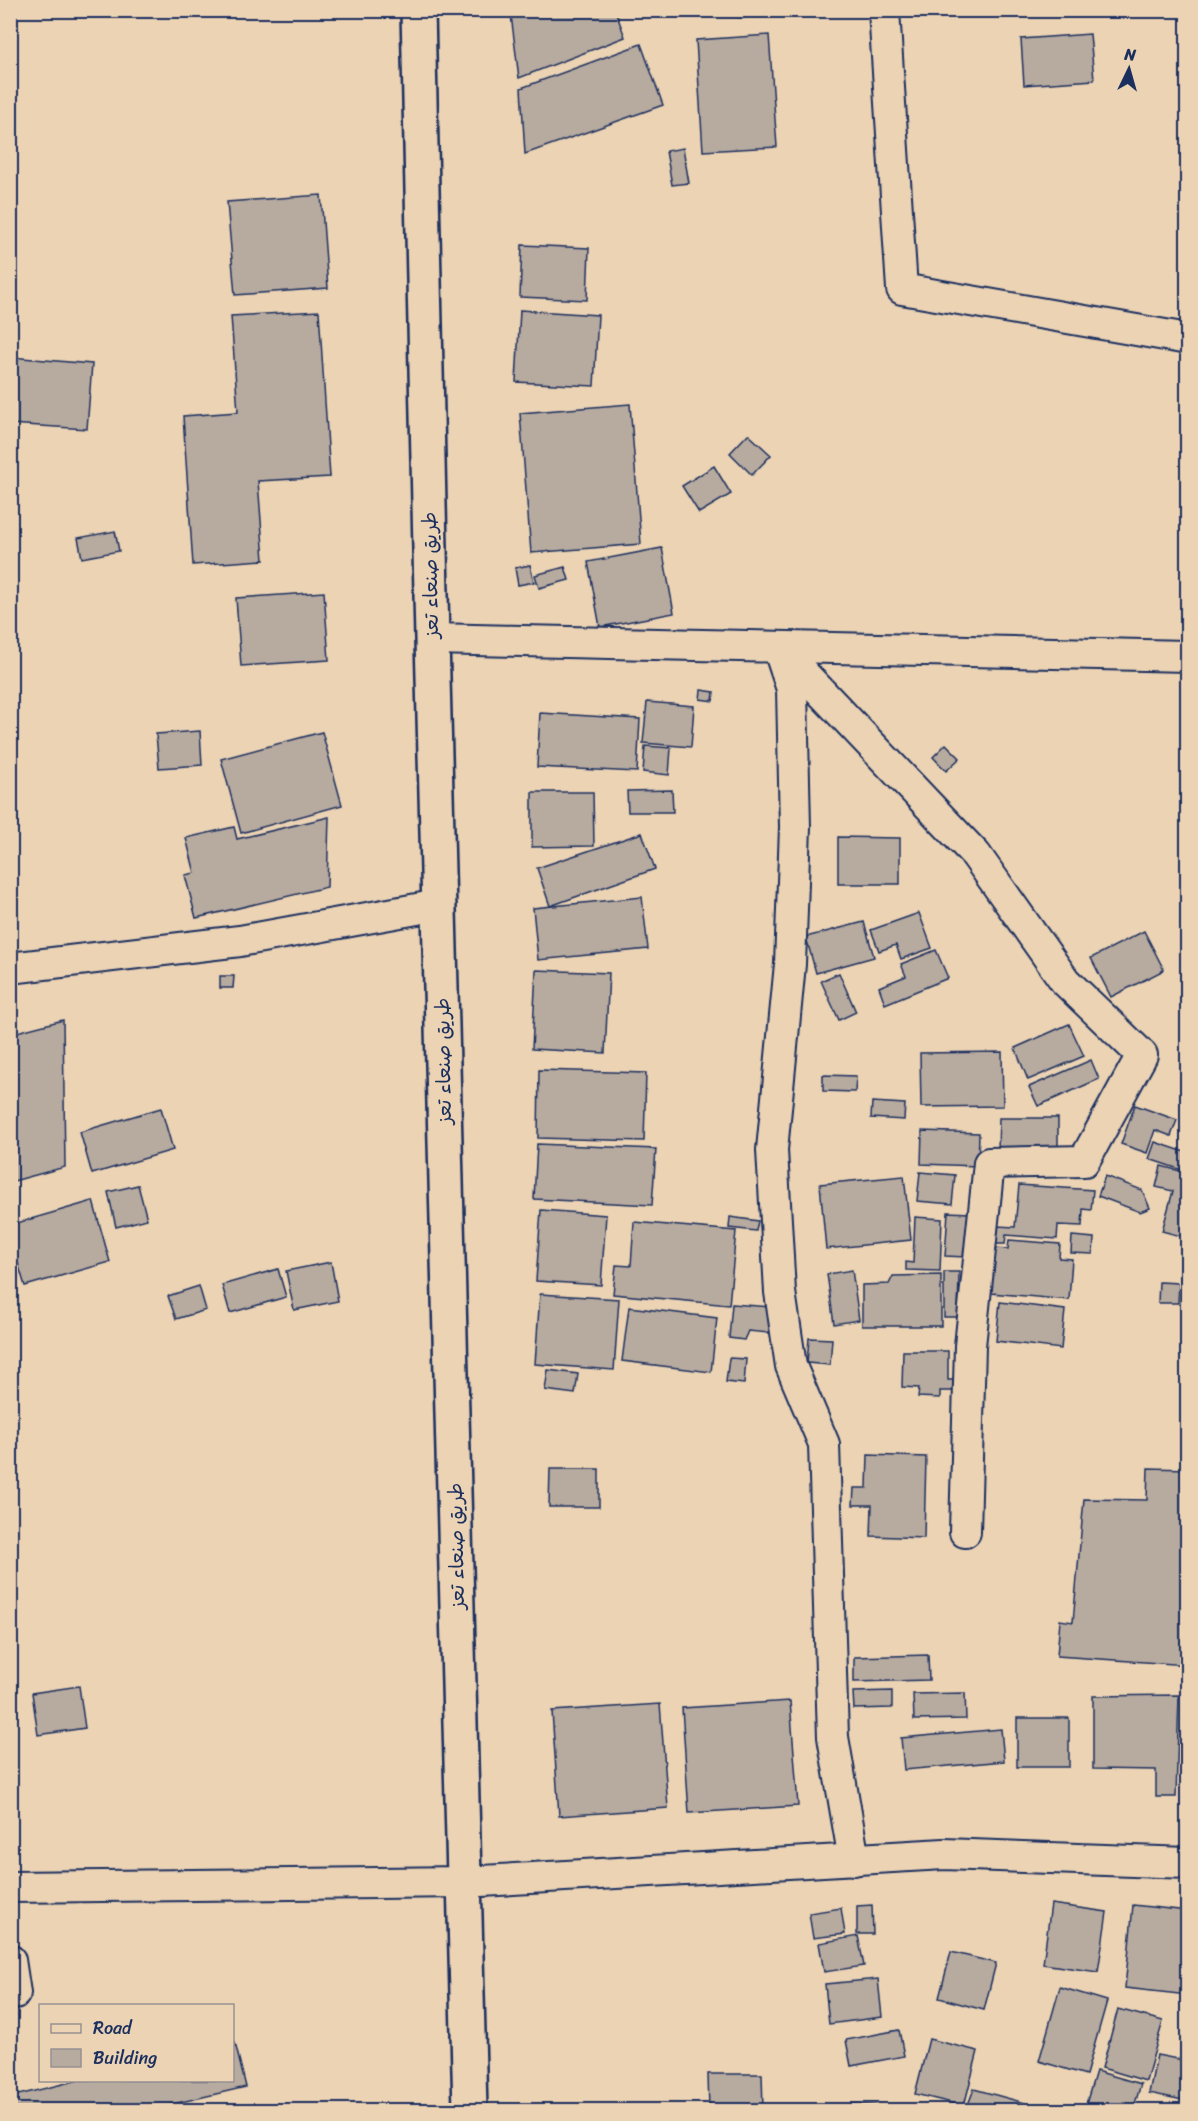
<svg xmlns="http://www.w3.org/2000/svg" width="1198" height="2121" viewBox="0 0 1198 2121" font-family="Sriracha,'Playpen Sans Arabic',sans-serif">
<rect width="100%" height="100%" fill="#ebd3b4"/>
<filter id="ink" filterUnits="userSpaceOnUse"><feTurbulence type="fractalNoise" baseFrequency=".0167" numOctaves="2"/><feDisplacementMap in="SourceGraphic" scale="12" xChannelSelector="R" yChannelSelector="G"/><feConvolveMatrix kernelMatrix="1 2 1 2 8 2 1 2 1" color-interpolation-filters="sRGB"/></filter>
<g filter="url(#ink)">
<!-- building -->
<g fill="#b7aa9f" stroke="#1b2f5e" stroke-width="1.5">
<path d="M 523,10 L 615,10 L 625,37 L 519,78 L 511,15 Z"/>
<path d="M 725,10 L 744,10 L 744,18 L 725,16 Z"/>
<path d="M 1090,34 L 1094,80 L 1024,85 L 1021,39 Z"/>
<path d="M 769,35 L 777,147 L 703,151 L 696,40 Z"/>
<path d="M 641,44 L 663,105 L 525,154 L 521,88 Z"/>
<path d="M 683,148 L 689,183 L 672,185 L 666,151 Z"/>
<path d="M 321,195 L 328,288 L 235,295 L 227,202 Z"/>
<path d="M 522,245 L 589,248 L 587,300 L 520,297 Z"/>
<path d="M 520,310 L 598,315 L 594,386 L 516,382 Z"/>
<path d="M 319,311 L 330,477 L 258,481 L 264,560 L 193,565 L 183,416 L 238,412 L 231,316 Z"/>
<path d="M 10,357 L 92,364 L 87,429 L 10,424 Z"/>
<path d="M 630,404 L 641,544 L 531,553 L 520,413 Z"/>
<path d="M 748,434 L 771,455 L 752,475 L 730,453 Z"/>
<path d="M 714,466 L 731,494 L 699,513 L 682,486 Z"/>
<path d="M 115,531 L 119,551 L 82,558 L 78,538 Z"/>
<path d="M 662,548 L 674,613 L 600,627 L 588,562 Z"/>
<path d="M 530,565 L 534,582 L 518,585 L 515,568 Z"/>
<path d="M 565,567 L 569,580 L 539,588 L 535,575 Z"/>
<path d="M 324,592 L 329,660 L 241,666 L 236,598 Z"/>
<path d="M 701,690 L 714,692 L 713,701 L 700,699 Z"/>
<path d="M 647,702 L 694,706 L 691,747 L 643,743 Z"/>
<path d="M 540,713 L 640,719 L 637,772 L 537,767 Z"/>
<path d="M 200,731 L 202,765 L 159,768 L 156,734 Z"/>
<path d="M 322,732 L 342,805 L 241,833 L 221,759 Z"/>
<path d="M 946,744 L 960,758 L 946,771 L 933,757 Z"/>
<path d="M 645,746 L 671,748 L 669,775 L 643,772 Z"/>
<path d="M 672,790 L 673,812 L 628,812 L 627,791 Z"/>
<path d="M 532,792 L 593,792 L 594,846 L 532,847 Z"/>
<path d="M 329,817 L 327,887 L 196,918 L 185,875 L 195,873 L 186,838 L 234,827 L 237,839 Z"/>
<path d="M 642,833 L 655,869 L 550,906 L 537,868 Z"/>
<path d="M 838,837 L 900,838 L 900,884 L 838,884 Z"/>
<path d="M 642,897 L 648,949 L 538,960 L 533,908 Z"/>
<path d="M 919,913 L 932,948 L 901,959 L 896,945 L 879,951 L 871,930 Z"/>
<path d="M 864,922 L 874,957 L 816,973 L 806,937 Z"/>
<path d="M 1144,931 L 1164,970 L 1111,997 L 1091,958 Z"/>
<path d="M 936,950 L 948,978 L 885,1004 L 879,987 L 906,976 L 901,964 Z"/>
<path d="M 536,970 L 609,973 L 605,1053 L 532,1049 Z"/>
<path d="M 839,973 L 856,1012 L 839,1020 L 821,981 Z"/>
<path d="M 220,976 L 234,976 L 233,988 L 220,988 Z"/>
<path d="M 63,1020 L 65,1167 L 10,1182 L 10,1054 L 13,1033 Z"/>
<path d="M 1069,1024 L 1084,1056 L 1028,1080 L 1015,1048 Z"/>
<path d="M 1002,1052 L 1003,1106 L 921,1107 L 920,1053 Z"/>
<path d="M 1091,1060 L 1099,1079 L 1038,1106 L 1029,1087 Z"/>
<path d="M 539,1070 L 646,1073 L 644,1141 L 538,1138 Z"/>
<path d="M 823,1075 L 856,1076 L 855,1092 L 823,1091 Z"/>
<path d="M 872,1102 L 905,1104 L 904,1120 L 871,1118 Z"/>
<path d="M 1135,1105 L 1177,1120 L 1171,1136 L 1155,1130 L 1147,1153 L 1121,1144 Z"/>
<path d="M 161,1108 L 173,1150 L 92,1174 L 80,1132 Z"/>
<path d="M 999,1118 L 1058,1118 L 1058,1151 L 998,1151 Z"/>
<path d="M 922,1131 L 979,1133 L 978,1166 L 921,1164 Z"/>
<path d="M 1155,1142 L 1188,1153 L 1188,1172 L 1149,1159 Z"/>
<path d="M 537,1144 L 656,1149 L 652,1205 L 534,1199 Z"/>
<path d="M 1161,1166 L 1188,1173 L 1188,1238 L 1162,1231 L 1173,1191 L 1156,1187 Z"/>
<path d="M 920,1172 L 955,1175 L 952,1204 L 917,1201 Z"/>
<path d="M 904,1176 L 911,1240 L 826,1249 L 820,1184 Z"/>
<path d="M 1105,1176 L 1142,1190 L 1150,1208 L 1140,1212 L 1098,1196 Z"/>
<path d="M 138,1185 L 147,1219 L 116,1227 L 108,1192 Z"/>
<path d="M 1019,1185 L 1093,1190 L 1091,1210 L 1083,1209 L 1082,1226 L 1058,1225 L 1057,1239 L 1006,1235 L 1005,1244 L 996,1244 L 997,1226 L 1015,1227 Z"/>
<path d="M 93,1201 L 110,1262 L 25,1286 L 10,1237 L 10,1225 Z"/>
<path d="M 541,1210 L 606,1215 L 601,1285 L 536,1281 Z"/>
<path d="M 948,1212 L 969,1213 L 966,1257 L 945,1256 Z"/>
<path d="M 730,1217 L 758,1221 L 756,1231 L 729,1228 Z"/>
<path d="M 915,1217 L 942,1219 L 940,1271 L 906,1270 L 906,1262 L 913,1263 Z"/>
<path d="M 634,1222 L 736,1231 L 729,1305 L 613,1294 L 616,1265 L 631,1266 Z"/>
<path d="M 1072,1236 L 1094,1238 L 1093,1254 L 1071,1253 Z"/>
<path d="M 1009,1240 L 1060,1244 L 1059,1258 L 1072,1259 L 1069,1300 L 991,1293 L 995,1248 L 1008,1249 Z"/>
<path d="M 331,1262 L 338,1301 L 294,1310 L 286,1271 Z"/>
<path d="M 278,1269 L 286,1297 L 230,1313 L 222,1285 Z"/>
<path d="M 852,1270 L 859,1320 L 834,1324 L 827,1274 Z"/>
<path d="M 944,1272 L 959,1272 L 958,1317 L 944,1317 Z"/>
<path d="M 941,1275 L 941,1326 L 862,1326 L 862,1285 L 889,1284 L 893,1276 Z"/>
<path d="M 1159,1282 L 1179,1283 L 1178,1303 L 1158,1303 Z"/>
<path d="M 199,1286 L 206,1310 L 176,1319 L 168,1296 Z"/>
<path d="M 540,1294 L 619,1299 L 614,1370 L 535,1364 Z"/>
<path d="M 1000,1302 L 1065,1310 L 1061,1349 L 996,1341 Z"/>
<path d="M 732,1304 L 771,1307 L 769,1333 L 748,1331 L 744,1340 L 729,1338 Z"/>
<path d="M 629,1307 L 717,1318 L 711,1372 L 622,1361 Z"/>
<path d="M 809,1338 L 832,1339 L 830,1365 L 807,1363 Z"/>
<path d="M 903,1351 L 948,1351 L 948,1380 L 953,1380 L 953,1391 L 940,1391 L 940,1398 L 918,1397 L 919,1388 L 902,1387 Z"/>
<path d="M 729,1358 L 746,1359 L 744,1384 L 726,1382 Z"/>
<path d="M 548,1370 L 578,1374 L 575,1394 L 545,1390 Z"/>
<path d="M 868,1455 L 926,1457 L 924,1538 L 871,1536 L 872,1505 L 853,1505 L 854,1488 L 867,1488 Z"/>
<path d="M 1148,1468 L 1188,1469 L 1188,1665 L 1057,1656 L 1060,1620 L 1073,1622 L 1084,1499 L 1147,1500 Z"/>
<path d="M 550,1469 L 599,1469 L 599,1507 L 549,1507 Z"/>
<path d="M 928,1655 L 929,1680 L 854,1682 L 854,1657 Z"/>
<path d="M 79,1686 L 85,1728 L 38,1735 L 32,1693 Z"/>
<path d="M 892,1691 L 892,1708 L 854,1709 L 853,1692 Z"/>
<path d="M 965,1693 L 966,1719 L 914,1720 L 913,1694 Z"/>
<path d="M 1179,1695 L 1176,1797 L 1156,1797 L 1156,1770 L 1093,1769 L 1093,1696 Z"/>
<path d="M 790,1701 L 798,1806 L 689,1813 L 682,1708 Z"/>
<path d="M 660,1704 L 668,1808 L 559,1816 L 552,1711 Z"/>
<rect x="1017" y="1718" width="52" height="49"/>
<path d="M 1001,1729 L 1004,1761 L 904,1770 L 901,1738 Z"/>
<path d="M 1051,1904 L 1107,1912 L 1098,1972 L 1043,1964 Z"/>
<path d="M 872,1905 L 873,1934 L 857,1934 L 857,1906 Z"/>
<path d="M 1133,1905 L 1188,1911 L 1188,1995 L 1125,1988 Z"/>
<path d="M 841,1908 L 845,1934 L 813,1938 L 809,1913 Z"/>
<path d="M 858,1936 L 864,1966 L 824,1972 L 819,1943 Z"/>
<path d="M 951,1952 L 996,1963 L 984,2010 L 939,1998 Z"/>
<path d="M 878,1979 L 882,2017 L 829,2024 L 825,1984 Z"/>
<path d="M 1060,1987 L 1107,2001 L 1086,2075 L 1039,2061 Z"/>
<path d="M 1118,2009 L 1163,2021 L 1146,2081 L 1102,2068 Z"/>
<path d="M 899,2030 L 904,2056 L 851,2066 L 846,2040 Z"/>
<path d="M 929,2039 L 978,2051 L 964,2106 L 915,2094 Z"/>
<path d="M 235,2043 L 246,2087 L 147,2110 L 10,2110 L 10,2097 L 79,2080 L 232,2080 L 232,2044 Z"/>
<path d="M 1157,2055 L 1188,2061 L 1188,2101 L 1149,2093 Z"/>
<path d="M 1096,2071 L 1141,2084 L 1133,2110 L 1109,2110 L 1086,2104 Z"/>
<path d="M 708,2074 L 762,2074 L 763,2110 L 709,2110 Z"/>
<path d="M 974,2089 L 1025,2103 L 1023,2110 L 966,2110 Z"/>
<path d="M 853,2104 L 949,2110 L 853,2110 Z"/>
</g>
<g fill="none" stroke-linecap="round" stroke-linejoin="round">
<!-- street casing -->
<g stroke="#1b2f5e" stroke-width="34">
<g id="street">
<path d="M 884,10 L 902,289 L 1188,339"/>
<path d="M 432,639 L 1188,656"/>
<path d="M 778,647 L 792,689 L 795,827 L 790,964 L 772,1150 L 780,1292 L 791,1366 L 824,1444 L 833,1737 L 854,1860"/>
<path d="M 784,653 L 976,855 L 1065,981 L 1142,1055 L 1084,1161 L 989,1163 L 970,1346 L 965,1532"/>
<path d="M 10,968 L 240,941 L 439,905"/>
<path d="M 10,1887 L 464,1882 L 944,1854 L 1188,1863"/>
<path d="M 10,1960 L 15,1993 L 10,1994"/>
</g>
</g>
<!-- highway casing -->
<g stroke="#1b2f5e" stroke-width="38">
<path id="highway" d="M 418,10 L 432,639 L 470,2110"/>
</g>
<!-- street -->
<use href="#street" stroke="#ebd3b4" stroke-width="30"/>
<!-- highway -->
<use href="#highway" stroke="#ebd3b4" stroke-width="33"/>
</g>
</g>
<g text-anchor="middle" stroke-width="4.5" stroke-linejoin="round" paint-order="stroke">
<!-- street labels -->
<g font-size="20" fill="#1b2f5e" stroke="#ebd3b4">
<text transform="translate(430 575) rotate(-91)" y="7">طريق صنعاء تعز</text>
<text transform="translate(443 1061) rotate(-91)" y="7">طريق صنعاء تعز</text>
<text transform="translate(456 1546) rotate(-91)" y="7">طريق صنعاء تعز</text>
</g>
</g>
<!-- margin -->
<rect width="1198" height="2121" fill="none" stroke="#ebd3b4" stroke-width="36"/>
<rect x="18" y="18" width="1162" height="2085" fill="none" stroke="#1b2f5e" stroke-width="2" filter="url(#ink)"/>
<!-- legend -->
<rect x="39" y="2004" width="195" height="78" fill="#ebd3b4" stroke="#989192" stroke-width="1.5"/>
<rect x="51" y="2024" width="30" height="9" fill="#ebd3b4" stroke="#989192" stroke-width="1.5"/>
<text x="93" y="2034" font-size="18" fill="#1b2f5e">Road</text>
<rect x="51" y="2049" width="30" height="18" fill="#b7aa9f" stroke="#989192" stroke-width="1.5"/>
<text x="93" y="2064" font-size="18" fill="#1b2f5e">Building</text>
<!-- north arrow -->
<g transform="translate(1129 69) rotate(5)" stroke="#ebd3b4" stroke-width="4.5" paint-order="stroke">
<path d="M0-4.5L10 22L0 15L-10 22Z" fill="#1b2f5e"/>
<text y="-9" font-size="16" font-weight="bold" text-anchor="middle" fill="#1b2f5e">N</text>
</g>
</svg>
